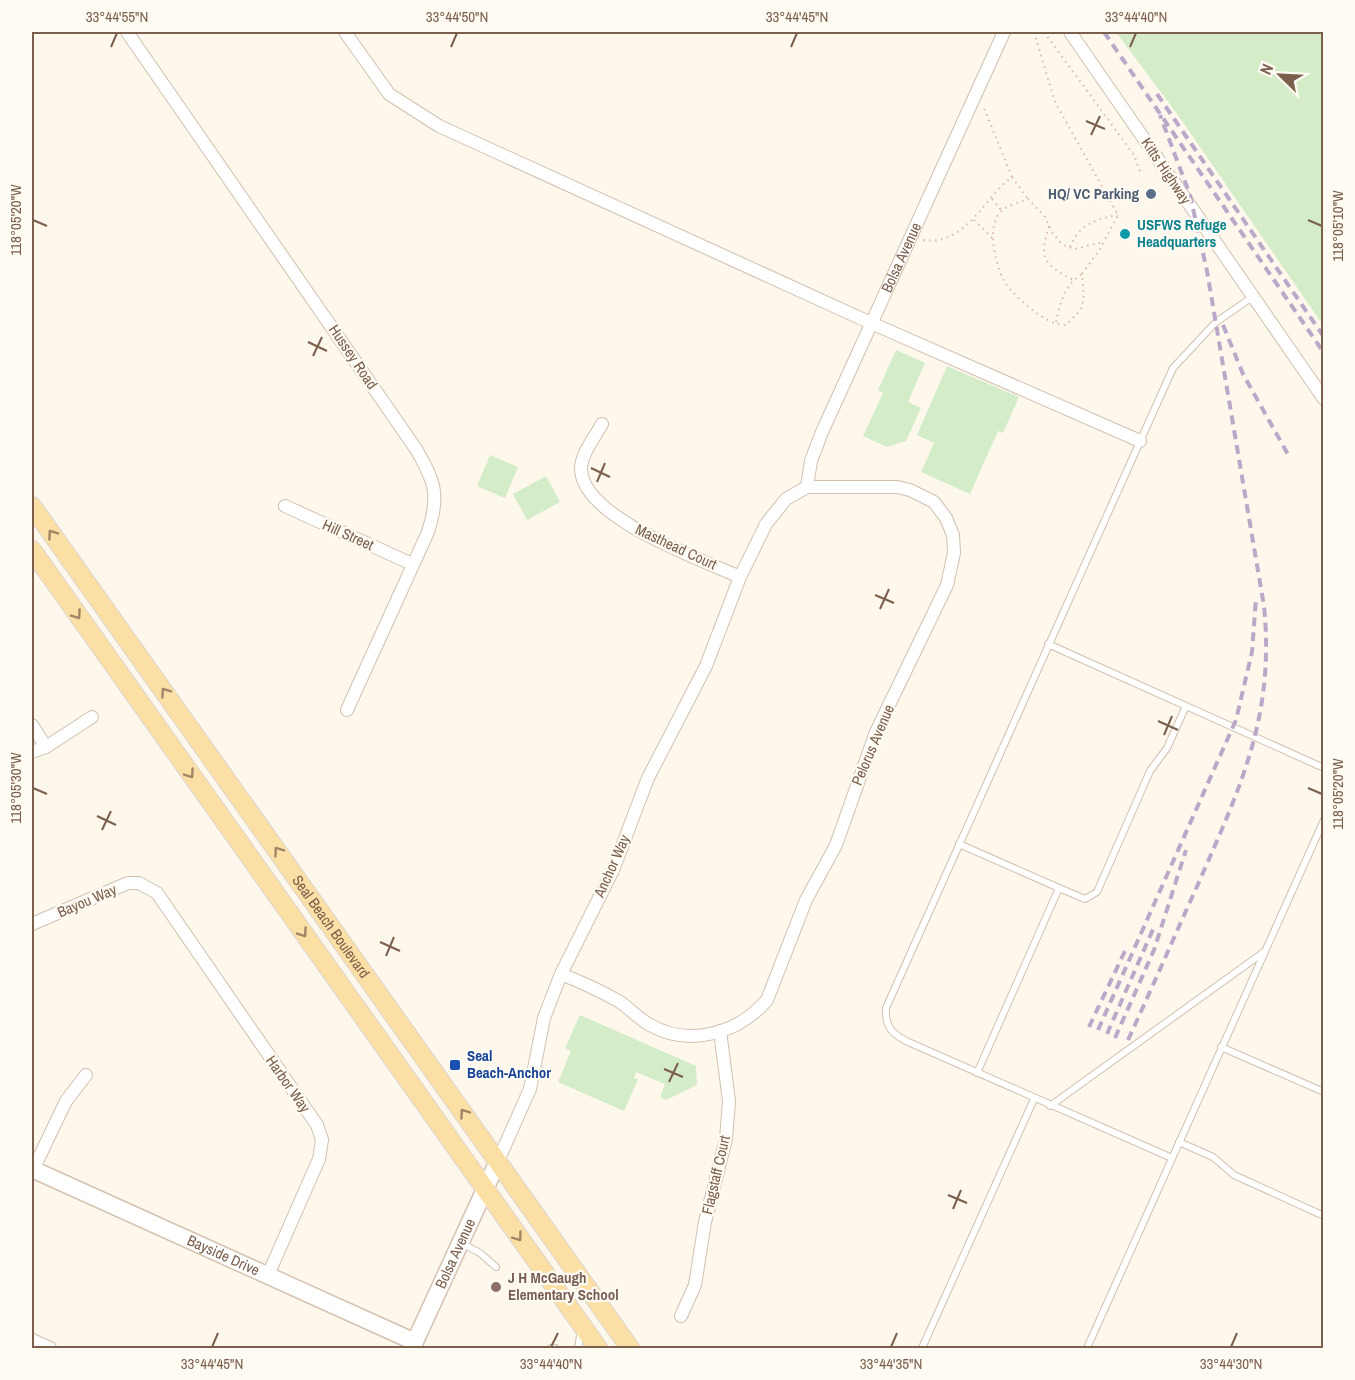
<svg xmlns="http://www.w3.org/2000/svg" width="1355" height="1380" viewBox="0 0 1355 1380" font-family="'Archivo Narrow',sans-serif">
<rect width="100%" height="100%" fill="#fdf7ec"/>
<!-- green -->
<g fill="#d5ecc9">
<path d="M 1116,32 L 1323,32 L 1323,325 L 1180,118 Z"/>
<path d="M 896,350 L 925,363 L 908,402 L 921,408 L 906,441 L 887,447 L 863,436 L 883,393 L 878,390 Z"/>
<path d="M 947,366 L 1019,397 L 1003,433 L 998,431 L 970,494 L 921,472 L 934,443 L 917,435 Z"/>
<path d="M 490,455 L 518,467 L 505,498 L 477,486 Z"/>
<path d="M 546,476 L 560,502 L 527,520 L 513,494 Z"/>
<path d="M 580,1015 L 696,1066 L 697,1085 L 666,1100 L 660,1097 L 665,1084 L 636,1072 L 634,1078 L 638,1079 L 624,1111 L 558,1082 L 571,1051 L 565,1048 Z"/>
</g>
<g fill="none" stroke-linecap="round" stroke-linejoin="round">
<!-- lane casing -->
<g stroke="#d1c0b0" stroke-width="8">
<g id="lane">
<path d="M 1048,644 L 1324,768"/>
<path d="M 959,844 L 1059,888 L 977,1073"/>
<path d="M 1059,888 L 1085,899 L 1097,892 L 1150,771 L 1167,748 L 1186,706"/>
<path d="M 1221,1047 L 1324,1092"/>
<path d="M 1050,1106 L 1264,952"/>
<path d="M 1179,1142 L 1213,1157 L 1234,1175 L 1324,1216"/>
<path d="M 1172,1158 L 906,1041 C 891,1033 885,1026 886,1008 L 1173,368 L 1216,322 L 1254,296"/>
<path d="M 463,1244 L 480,1253 L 496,1267"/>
<path d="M 551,1348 L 555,1348"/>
<path d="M 578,1348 L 581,1330"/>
<path d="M 922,1348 L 1034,1099"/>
<path d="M 1087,1348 L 1324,820"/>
</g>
</g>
<!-- street casing -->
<g stroke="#d1c0b0" stroke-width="14">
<g id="street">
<path d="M 127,32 L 416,449 C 435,482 440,495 428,532 L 347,710"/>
<path d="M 345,32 L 389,94 L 439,126 L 871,323 L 1140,441"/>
<path d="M 1070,32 L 1324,399"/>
<path d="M 602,424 C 595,437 581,454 581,469 C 582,518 703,560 740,577"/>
<path id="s1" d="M 807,487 L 811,461 L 822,432 L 1004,32"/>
<path d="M 285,506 L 412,564"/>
<path d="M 32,725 L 46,747"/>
<path d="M 32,752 L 46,747 L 92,717"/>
<path d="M 32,924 L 128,883 L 139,883 L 157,893 L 317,1125 L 322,1140 L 319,1159 L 268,1275"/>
<path d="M 498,1161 L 530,1089 L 544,1018 L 561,974 L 613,870 L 648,778 L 706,666 L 740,577 L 766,524 L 786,499 L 807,487 L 897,487 L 910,490 L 934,502 L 946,518 L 953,535 L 954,553 L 947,585 L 876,732 L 836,845 L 806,900 L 767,1000 C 738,1034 689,1047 650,1025 C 639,1019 630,1009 620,1002 C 601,991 581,982 561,974"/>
<path d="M 33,1170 L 66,1101 L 86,1075"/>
<path d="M 681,1316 L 695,1285 L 705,1222 L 726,1139 L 729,1101 L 720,1031"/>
<path d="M 32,1340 L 50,1348"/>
</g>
</g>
<!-- secondary casing -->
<g stroke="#d6c2b0" stroke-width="19">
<g id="secondary">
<path id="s2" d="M 32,1169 L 415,1342"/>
<path id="s3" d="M 412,1348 L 498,1161"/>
</g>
</g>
<!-- primary casing -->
<g stroke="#dcd5d1" stroke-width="20">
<g id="primary">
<path id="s4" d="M 32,506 L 630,1348"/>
<path d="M 32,550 L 598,1348"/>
</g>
</g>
<!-- path -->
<g stroke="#d9bba5" stroke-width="2" stroke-dasharray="1.5 4.5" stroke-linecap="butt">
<path d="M 1034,32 L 1055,102 L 1118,215 L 1100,249 L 1082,274 L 1084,299 L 1080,311 L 1066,325 C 1047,326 1017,299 1006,284 C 996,269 988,233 997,217 C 1002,206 1018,203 1028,199 L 1045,217 L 1053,234 L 1063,245 L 1075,249 L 1102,242"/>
<path d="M 1044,32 L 1134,155 L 1141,174"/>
<path d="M 1012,177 L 1028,199"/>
<path d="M 992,199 L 1002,211"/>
<path d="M 974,220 L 993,239"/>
<path d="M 1049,226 C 1039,258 1043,264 1073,280"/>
<path d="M 923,240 C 967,246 983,198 1012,177 L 984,108"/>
<path d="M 1070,247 C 1079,225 1095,219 1118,215"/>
<path d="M 1056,322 C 1060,303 1065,284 1082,274"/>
</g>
<!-- lane -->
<use href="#lane" stroke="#fff" stroke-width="6"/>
<!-- street -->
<use href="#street" stroke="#fff" stroke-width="12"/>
<!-- secondary -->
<use href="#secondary" stroke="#fff" stroke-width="16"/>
<!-- primary -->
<use href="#primary" stroke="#fbdfa5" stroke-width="18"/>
<!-- rail -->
<g stroke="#bba8c9" stroke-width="4" stroke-dasharray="9 6" stroke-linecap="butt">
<path d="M 1104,32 L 1324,353"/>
<path d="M 1157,94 L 1324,337"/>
<path d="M 1223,325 L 1243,374 L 1290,458"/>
<path d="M 1089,1027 L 1125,951"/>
<path d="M 1098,1030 L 1236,720 L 1252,652 L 1256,598"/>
<path d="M 1107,1034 L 1154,927"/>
<path d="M 1115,1038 L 1154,950 L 1186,850"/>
<path d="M 1128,1040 C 1152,988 1175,935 1199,882 C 1241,786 1275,715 1264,606 L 1207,271 L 1190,195 L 1160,115"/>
</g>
</g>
<!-- one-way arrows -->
<defs><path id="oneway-chevron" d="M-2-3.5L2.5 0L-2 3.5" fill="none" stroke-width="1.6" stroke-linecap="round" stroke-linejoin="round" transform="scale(1.5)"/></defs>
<g stroke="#a18567">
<use href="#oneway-chevron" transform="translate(52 534) rotate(-125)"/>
<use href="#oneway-chevron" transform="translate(77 615) rotate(55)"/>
<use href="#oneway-chevron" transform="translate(165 692) rotate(-125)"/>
<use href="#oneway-chevron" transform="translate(190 774) rotate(55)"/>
<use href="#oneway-chevron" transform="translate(278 851) rotate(-125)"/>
<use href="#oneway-chevron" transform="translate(303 933) rotate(55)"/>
<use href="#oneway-chevron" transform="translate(464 1113) rotate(-125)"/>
<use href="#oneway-chevron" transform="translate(518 1237) rotate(54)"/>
</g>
<!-- ticks -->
<path fill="none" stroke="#7a5f4d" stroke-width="2" d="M 111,47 L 117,33M 451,47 L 457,33M 791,47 L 797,33M 1130,47 L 1136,33M 1086,121 L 1105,129M 1091,135 L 1100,116M 33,220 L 47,226M 1308,220 L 1322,226M 308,342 L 327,351M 313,356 L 322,337M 591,468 L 610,477M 597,482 L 605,463M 875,595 L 894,603M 880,609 L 889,589M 1158,721 L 1178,730M 1164,735 L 1172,716M 33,788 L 47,794M 1308,788 L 1322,794M 97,816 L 116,825M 102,830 L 111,811M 380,942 L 400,951M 386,956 L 394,937M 664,1069 L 683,1077M 669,1082 L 678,1063M 948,1195 L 967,1203M 953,1209 L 961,1190M 212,1347 L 218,1333M 551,1347 L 558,1333M 891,1347 L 897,1333M 1231,1347 L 1237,1333"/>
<!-- markers -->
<circle fill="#5c6f8a" stroke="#fffbf3" stroke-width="2" cx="1151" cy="194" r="6"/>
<circle fill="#0f9aa8" stroke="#fffbf3" stroke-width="2" cx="1125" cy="234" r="6"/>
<rect fill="#1a4fb4" stroke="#fffbf3" stroke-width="2" x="449" y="1059" width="12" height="12" rx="3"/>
<circle fill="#8d6e63" stroke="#fffbf3" stroke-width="2" cx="496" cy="1287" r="6"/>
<g text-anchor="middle" stroke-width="4.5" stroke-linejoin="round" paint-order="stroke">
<!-- street labels -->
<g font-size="15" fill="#7a5f4d" stroke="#fffbf3">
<text transform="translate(1166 171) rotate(56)" y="5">Kitts Highway</text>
<text dy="5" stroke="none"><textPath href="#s1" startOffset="249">Bolsa Avenue</textPath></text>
<text transform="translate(353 357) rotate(56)" y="5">Hussey Road</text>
<text transform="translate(348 535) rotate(24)" y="5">Hill Street</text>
<text transform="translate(676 547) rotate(25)" y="5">Masthead Court</text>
<text transform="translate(873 745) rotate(-67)" y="5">Pelorus Avenue</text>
<text transform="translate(612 866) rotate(-66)" y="5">Anchor Way</text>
<text transform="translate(87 901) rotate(-23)" y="5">Bayou Way</text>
<text dy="5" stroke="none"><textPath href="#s4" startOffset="516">Seal Beach Boulevard</textPath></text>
<text transform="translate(288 1084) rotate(55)" y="5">Harbor Way</text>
<text transform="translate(716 1175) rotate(-77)" y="5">Flagstaff Court</text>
<text dy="5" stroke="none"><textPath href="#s3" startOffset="104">Bolsa Avenue</textPath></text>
<text dy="5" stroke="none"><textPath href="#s2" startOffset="210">Bayside Drive</textPath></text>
</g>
<!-- service labels -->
<g font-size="15" font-weight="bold" fill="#4e5e75" stroke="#fffbf3" text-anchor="end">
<text x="1139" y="199">HQ/ VC Parking</text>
</g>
<!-- culture labels -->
<g font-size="15" font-weight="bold" fill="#0d838f" stroke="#fffbf3" text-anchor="start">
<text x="1137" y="230">USFWS Refuge<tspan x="1137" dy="17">Headquarters</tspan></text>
</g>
<!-- transit labels -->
<g font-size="15" font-weight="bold" fill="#164399" stroke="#fffbf3" text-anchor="start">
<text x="467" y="1061">Seal<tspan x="467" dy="17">Beach-Anchor</tspan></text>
</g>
<!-- education labels -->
<g font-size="15" font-weight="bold" fill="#785e54" stroke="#fffbf3" text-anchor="start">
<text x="508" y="1283">J H McGaugh<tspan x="508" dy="17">Elementary School</tspan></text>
</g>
</g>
<!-- border -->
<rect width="1355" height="1380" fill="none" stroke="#fffbf3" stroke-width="66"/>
<!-- north arrow -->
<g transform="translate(1280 75) rotate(294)" stroke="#fffbf3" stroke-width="4.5" paint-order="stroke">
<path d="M0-4.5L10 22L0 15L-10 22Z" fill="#7a5f4d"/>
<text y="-9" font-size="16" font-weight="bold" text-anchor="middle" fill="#7a5f4d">N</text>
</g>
<rect x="33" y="33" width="1289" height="1314" fill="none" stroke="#7a5f4d" stroke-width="2"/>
<g font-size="15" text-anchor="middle" fill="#7a5f4d">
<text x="117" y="22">33°44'55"N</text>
<text x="457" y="22">33°44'50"N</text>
<text x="797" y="22">33°44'45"N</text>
<text x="1136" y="22">33°44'40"N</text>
<text transform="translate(16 220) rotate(-90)" y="5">118°05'20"W</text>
<text transform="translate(1338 226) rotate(-90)" y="5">118°05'10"W</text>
<text transform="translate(16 788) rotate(-90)" y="5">118°05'30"W</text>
<text transform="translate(1338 794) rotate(-90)" y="5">118°05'20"W</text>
<text x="212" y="1369">33°44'45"N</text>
<text x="551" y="1369">33°44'40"N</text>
<text x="891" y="1369">33°44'35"N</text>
<text x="1231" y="1369">33°44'30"N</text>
</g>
</svg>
